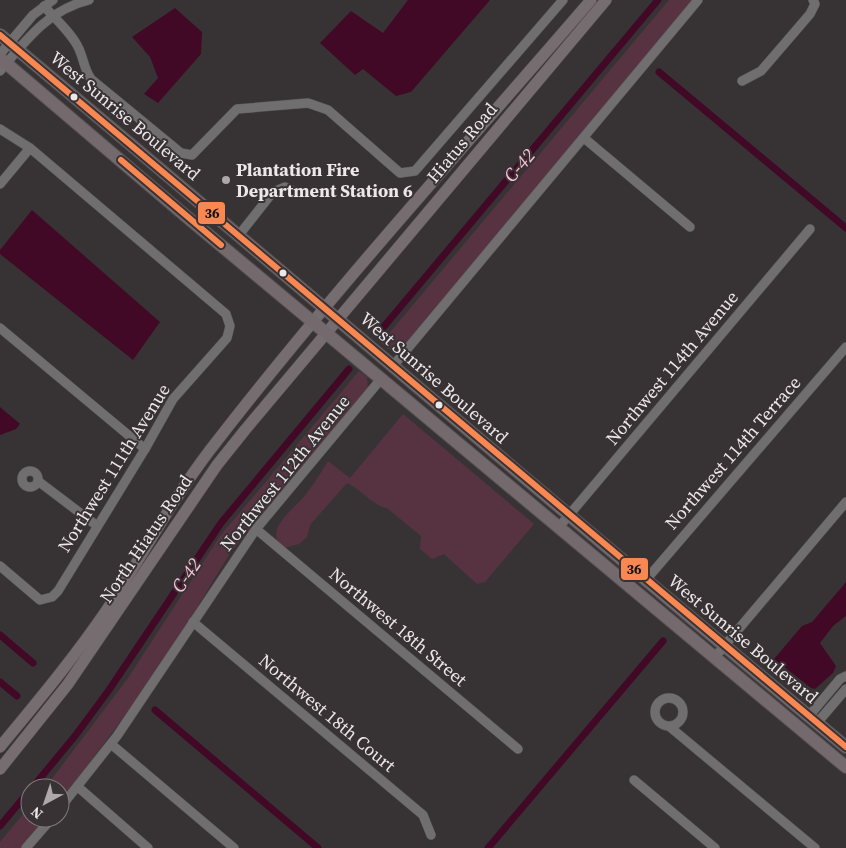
<svg xmlns="http://www.w3.org/2000/svg" width="846" height="848" viewBox="0 0 846 848" font-family="'Source Serif 4',serif">
<rect width="100%" height="100%" fill="#373335"/>
<!-- green -->
<g fill="#573342">
<path d="M 669,0 L 695,0 L 403,349 C 393,353 388,349 381,343 Z"/>
<path d="M 359,371 L 367,377 L 368,390 L 230,553 L 159,670 L 60,802 L 60,788 L 45,788 L 128,678 L 220,536 Z"/>
<path d="M 403,414 L 534,524 L 485,582 L 477,584 L 444,554 L 432,559 L 420,549 L 421,536 L 387,508 C 373,506 361,489 347,483 L 310,525 L 307,537 L 299,544 L 284,548 C 261,530 295,509 306,494 C 314,484 321,472 328,461 L 350,478 Z"/>
<path d="M 30,806 L 30,818 L 46,818 L 21,848 L 0,848 L 0,842 Z"/>
</g>
<!-- water -->
<g fill="#410926">
<path d="M 408,0 L 490,0 L 411,92 L 396,96 L 363,69 L 355,75 L 320,43 L 351,11 L 383,33 Z"/>
<path d="M 175,8 L 202,32 L 201,54 L 158,103 L 144,94 L 158,78 L 150,57 L 132,37 Z"/>
<path d="M 32,210 L 160,322 L 133,360 L 0,254 L 0,250 Z"/>
<path d="M 0,407 L 20,424 L 16,429 L 0,435 Z"/>
<path d="M 846,582 L 846,616 L 833,626 L 820,643 L 836,666 L 833,673 L 815,689 L 811,688 L 774,659 L 802,626 L 812,622 Z"/>
</g>
<g fill="none" stroke-linecap="round" stroke-linejoin="round">
<!-- canal -->
<g stroke="#410926" stroke-width="7">
<path d="M 659,72 L 846,228"/>
<path d="M 381,330 L 658,0"/>
<path d="M 0,635 L 33,663"/>
<path d="M 0,682 L 17,696"/>
<path d="M 155,710 L 318,848"/>
<path d="M 32,788 L 75,736 L 109,690 L 221,523 L 349,369"/>
<path d="M 0,826 L 30,790"/>
<path d="M 488,848 L 663,641"/>
</g>
<!-- minor casing -->
<g stroke="#545152" stroke-width="10">
<g id="minor">
<path d="M 44,6 C 55,19 72,33 79,49 C 84,60 84,69 91,79 L 181,153 L 192,155 L 237,109 L 308,103 L 328,110 L 400,173 L 415,171 L 563,0"/>
<path d="M 0,54 L 33,15 L 53,0"/>
<path d="M 0,71 C 26,40 48,10 89,0"/>
<path d="M 742,81 L 761,71 L 810,14 L 815,4 L 813,0"/>
<path d="M 0,129 L 30,148 L 226,314 L 230,326 L 227,338 L 173,399 L 145,449 L 58,591 L 52,597 L 40,600 L 0,566"/>
<path d="M 584,138 L 690,227"/>
<path d="M 0,184 L 30,148"/>
<path d="M 239,235 L 273,192 L 285,187 L 295,192"/>
<path d="M 0,328 L 145,449"/>
<path d="M 393,366 L 698,0"/>
<circle cx="30" cy="479" r="8"/>
<path d="M 38,481 L 96,525"/>
<path d="M 559,527 L 810,229"/>
<path d="M 256,529 L 518,749"/>
<path d="M 645,581 L 846,347"/>
<path d="M 193,622 L 423,815 L 431,835"/>
<path d="M 715,657 L 846,502"/>
<circle cx="669" cy="712" r="14"/>
<path d="M 809,716 L 840,679 L 846,676"/>
<path d="M 817,723 L 846,689"/>
<path d="M 670,727 L 815,848"/>
<path d="M 111,744 L 234,848"/>
<path d="M 634,780 L 715,848"/>
<path d="M 78,787 L 148,848"/>
<path d="M 60,808 L 117,736 L 256,529 L 381,379"/>
<path d="M 26,848 L 52,818"/>
</g>
</g>
<!-- major casing -->
<g stroke="#545152" stroke-width="12">
<g id="major">
<path d="M 0,747 C 37,702 74,658 106,611 C 141,558 171,501 210,450 C 330,294 463,149 591,0"/>
<path d="M 0,769 L 68,684 L 217,465 L 245,430 L 606,0"/>
</g>
</g>
<!-- highway casing -->
<g stroke="#545152" stroke-width="14">
<g id="highway">
<path d="M 0,35 C 283,271 562,512 846,747"/>
<path d="M 0,58 L 181,212 L 846,767"/>
</g>
</g>
<!-- minor -->
<use href="#minor" stroke="#706e6f" stroke-width="9"/>
<!-- major -->
<use href="#major" stroke="#766d71" stroke-width="11"/>
<!-- highway -->
<use href="#highway" stroke="#74696d" stroke-width="12"/>
<!-- bus-1 casing -->
<g stroke="#383234" stroke-width="10">
<g id="bus-1">
<path d="M 0,35 L 846,747"/>
<path d="M 121,160 L 221,245"/>
</g>
</g>
<!-- bus-1 -->
<use href="#bus-1" stroke="#f88751" stroke-width="6"/>
</g>
<!-- markers -->
<g fill="#ece8ea" stroke="#383234" stroke-width="2">
<circle cx="74" cy="97" r="4.5"/>
<circle cx="283" cy="273" r="4.5"/>
<circle cx="439" cy="405" r="4.5"/>
</g>
<circle fill="#ada9ab" stroke="#383234" stroke-width="2" cx="226" cy="180" r="5"/>
<g text-anchor="middle" stroke-width="4" stroke-linejoin="round" paint-order="stroke">
<!-- street labels -->
<g font-size="18" fill="#ece8ea" stroke="#383234">
<text transform="translate(125 116) rotate(40)" y="6">West Sunrise Boulevard</text>
<text transform="translate(462 143) rotate(-50)" y="6">Hiatus Road</text>
<text transform="translate(672 368) rotate(-50)" y="6">Northwest 114th Avenue</text>
<text transform="translate(434 378) rotate(41)" y="6">West Sunrise Boulevard</text>
<text transform="translate(733 453) rotate(-49)" y="6">Northwest 114th Terrace</text>
<text transform="translate(114 468) rotate(-58)" y="6">Northwest 111th Avenue</text>
<text transform="translate(285 473) rotate(-51)" y="6">Northwest 112th Avenue</text>
<text transform="translate(146 539) rotate(-56)" y="6">North Hiatus Road</text>
<text transform="translate(398 627) rotate(40)" y="6">Northwest 18th Street</text>
<text transform="translate(743 639) rotate(40)" y="6">West Sunrise Boulevard</text>
<text transform="translate(327 713) rotate(40)" y="6">Northwest 18th Court</text>
</g>
<!-- poi labels -->
<g font-size="18" font-weight="bold" fill="#ece8ea" stroke="#383234" text-anchor="start">
<text x="236" y="176">Plantation Fire<tspan x="236" dy="21">Department Station 6</tspan></text>
</g>
<!-- water labels -->
<g font-size="19" font-style="italic" fill="#fcc0d6" stroke="#383234">
<text transform="translate(519 165) rotate(-50)" y="7">C-42</text>
<text transform="translate(186 575) rotate(-56)" y="7">C-42</text>
</g>
</g>
<g stroke="#383234" stroke-width="2">
<rect x="197" y="201" width="29" height="24" rx="5" fill="#f88751"/>
<rect x="620" y="557" width="29" height="24" rx="5" fill="#f88751"/>
</g>
<g font-size="14" text-anchor="middle" font-weight="bold" fill="#111">
<text x="212" y="218">36</text>
<text x="634" y="574">36</text>
</g>
<!-- north arrow -->
<g transform="translate(45 803) rotate(220)"><circle r="24" fill="#383234" stroke="#807b7d"/>
<path d="M0-4L9 19L0 12L-9 19Z" fill="#ada9ab"/>
<text y="-8" font-size="14" font-weight="bold" text-anchor="middle" fill="#ece8ea">N</text>
</g>
</svg>
